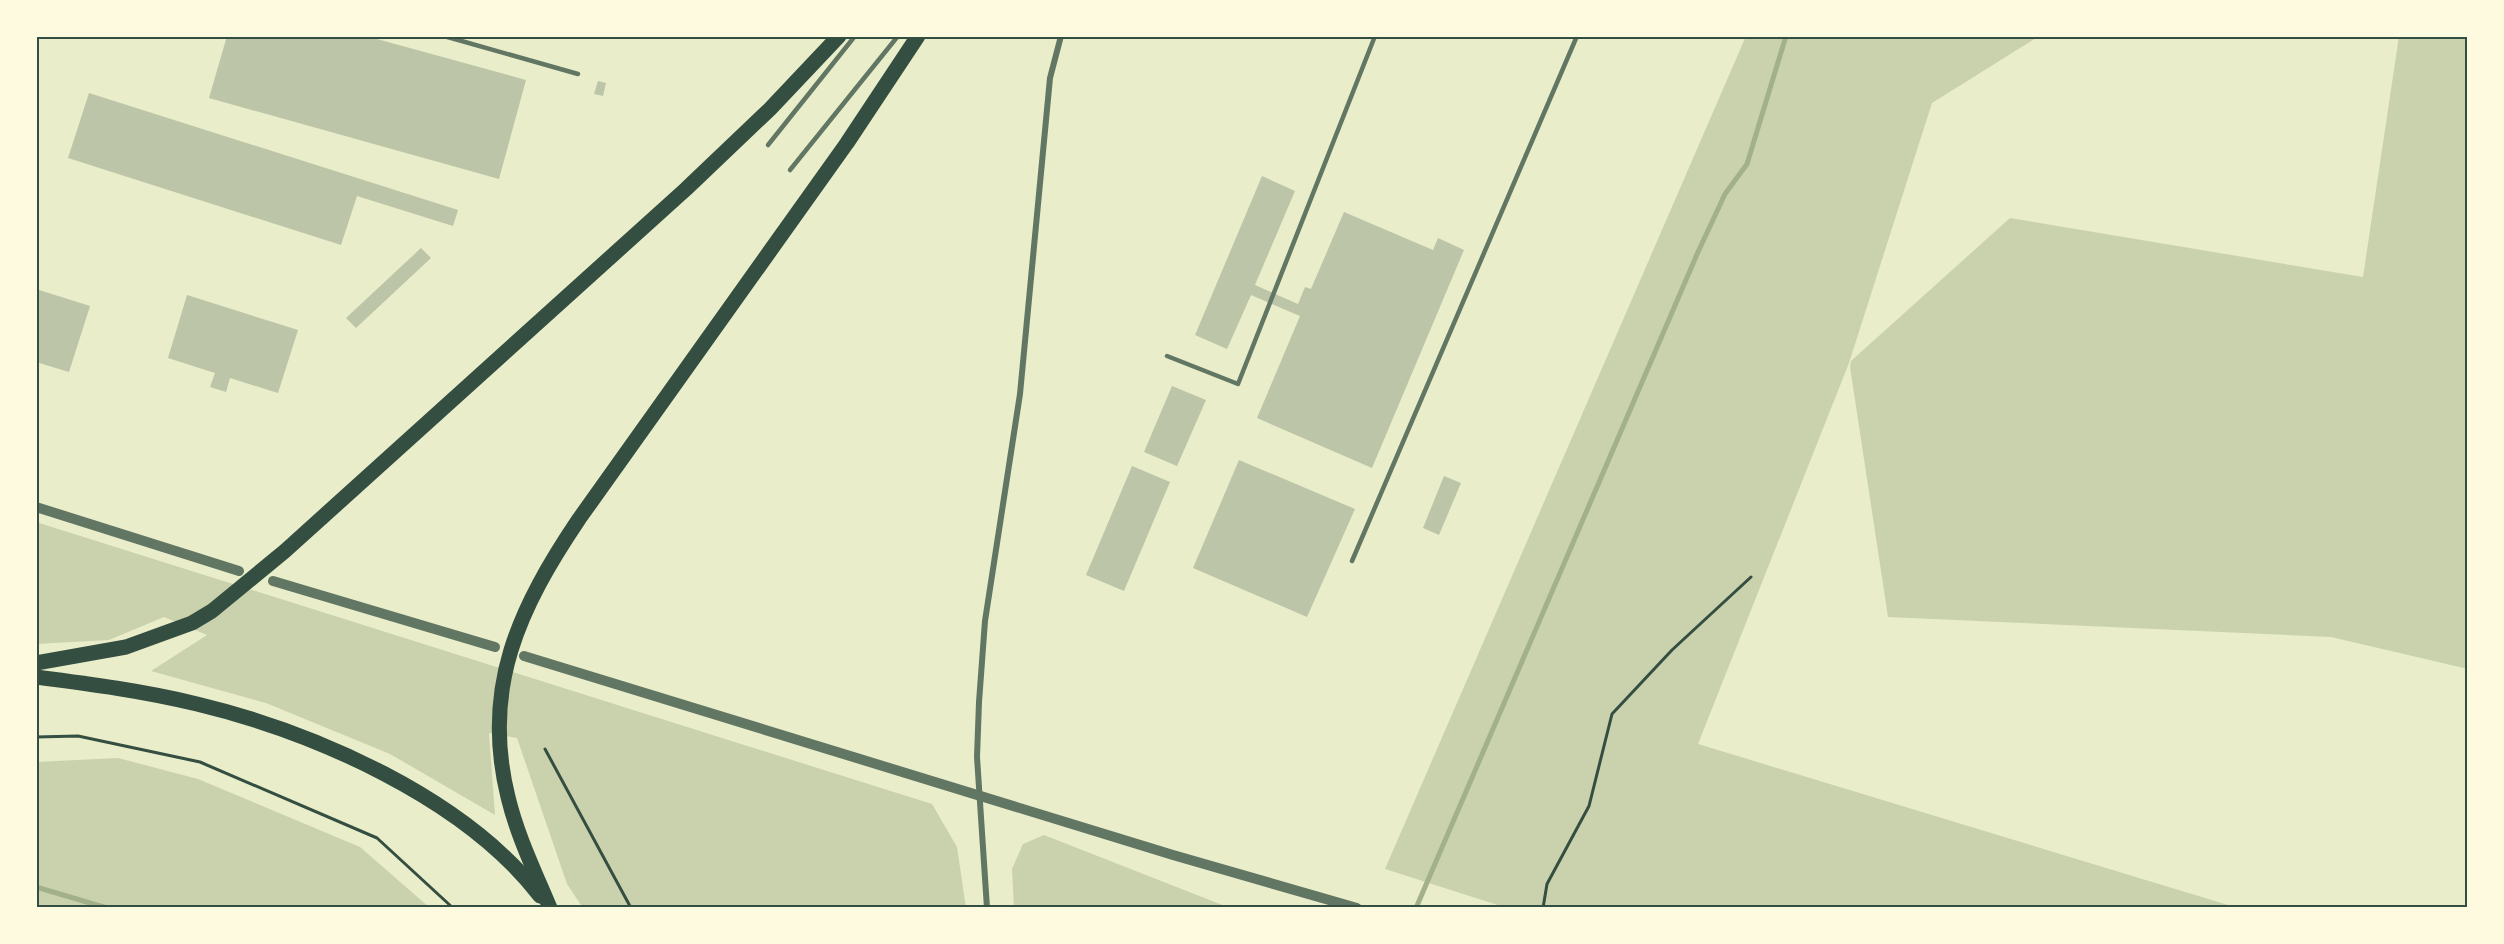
<svg xmlns="http://www.w3.org/2000/svg" width="2504" height="944" viewBox="0 0 2504 944" font-family="'IBM Plex Sans',sans-serif">
<rect width="100%" height="100%" fill="#e9edc9"/>
<!-- green -->
<g fill="#cad2ad">
<path d="M 1746,36 L 2039,36 L 1932,103 L 1849,363 L 1698,744 L 2238,908 L 1507,908 L 1385,869 Z"/>
<path d="M 2399,36 L 2468,36 L 2468,669 L 2331,637 L 1888,617 L 1850,367 L 1851,361 L 2010,218 L 2363,277 Z"/>
<path d="M 36,522 L 932,804 L 957,847 L 966,908 L 583,908 L 567,884 L 517,738 L 489,733 L 495,815 L 390,754 L 266,703 L 151,671 L 207,635 L 164,617 L 109,640 L 36,644 Z"/>
<path d="M 118,758 L 198,779 L 360,847 L 430,908 L 36,908 L 36,762 Z"/>
<path d="M 1044,835 L 1230,908 L 1014,908 L 1012,869 L 1023,844 Z"/>
</g>
<g fill="none" stroke-linecap="round" stroke-linejoin="round">
<!-- stream -->
<g stroke="#a3b18a" stroke-width="5">
<path d="M 36,887 L 107,908"/>
<path d="M 1416,908 L 1698,252 L 1725,194 L 1747,164 L 1786,36"/>
</g>
</g>
<!-- building -->
<g fill="#bcc5a7">
<path d="M 227,36 L 366,36 L 526,80 L 499,179 L 209,98 Z"/>
<path d="M 598,81 L 606,83 L 603,96 L 594,94 Z"/>
<path d="M 89,93 L 458,210 L 453,226 L 357,196 L 341,245 L 68,158 Z"/>
<path d="M 1262,176 L 1295,191 L 1255,285 L 1298,304 L 1305,287 L 1311,289 L 1344,212 L 1433,250 L 1438,238 L 1464,250 L 1372,468 L 1257,418 L 1300,316 L 1251,295 L 1227,349 L 1195,335 Z"/>
<path d="M 421,248 L 431,258 L 356,328 L 346,318 Z"/>
<path d="M 36,289 L 90,306 L 69,372 L 36,362 Z"/>
<path d="M 187,295 L 298,330 L 278,393 L 230,378 L 226,392 L 210,387 L 215,373 L 168,358 Z"/>
<path d="M 1172,386 L 1206,400 L 1177,466 L 1144,452 Z"/>
<path d="M 1239,460 L 1355,509 L 1307,617 L 1193,568 Z"/>
<path d="M 1132,466 L 1170,482 L 1124,591 L 1086,575 Z"/>
<path d="M 1444,476 L 1461,483 L 1439,535 L 1423,528 Z"/>
</g>
<g fill="none" stroke-linecap="round" stroke-linejoin="round">
<!-- path -->
<g stroke="#344e41" stroke-width="3">
<path d="M 36,737 L 78,736 L 200,762 L 377,838 L 453,908"/>
<path d="M 545,749 L 631,908"/>
<path d="M 1543,908 L 1547,884 L 1589,806 L 1612,714 L 1672,650 L 1751,577"/>
</g>
<!-- service -->
<g stroke="#617663" stroke-width="4.5">
<path d="M 444,36 L 578,74"/>
<path d="M 768,145 L 855,36"/>
<path d="M 790,170 L 898,36"/>
<path d="M 1167,356 L 1238,384 L 1375,36"/>
<path d="M 1352,561 L 1577,36"/>
</g>
<!-- minor -->
<path stroke="#617663" stroke-width="6" d="M 987,908 L 977,757 L 979,702 L 985,621 L 1020,394 L 1050,78 L 1061,36"/>
<!-- tertiary -->
<g stroke="#617663" stroke-width="10">
<path d="M 36,507 L 239,571"/>
<path d="M 273,581 L 495,647"/>
<path d="M 524,656 L 1173,855 L 1357,908"/>
</g>
<!-- trunk -->
<g stroke="#344e41" stroke-width="15">
<path d="M 36,663 L 126,647 L 192,623 L 212,611 L 285,551 L 686,189 L 770,109 L 839,36"/>
<path d="M 36,677 C 90,684 144,691 197,704 C 314,732 465,798 540,896"/>
<path d="M 550,908 C 535,872 517,835 508,797 C 481,688 519,608 579,519 L 847,143 L 918,36"/>
</g>
</g>
<!-- border -->
<rect width="2504" height="944" fill="none" stroke="#fefae0" stroke-width="75"/>
<rect x="38" y="38" width="2428" height="868" fill="none" stroke="#344e41" stroke-width="2"/>
</svg>
